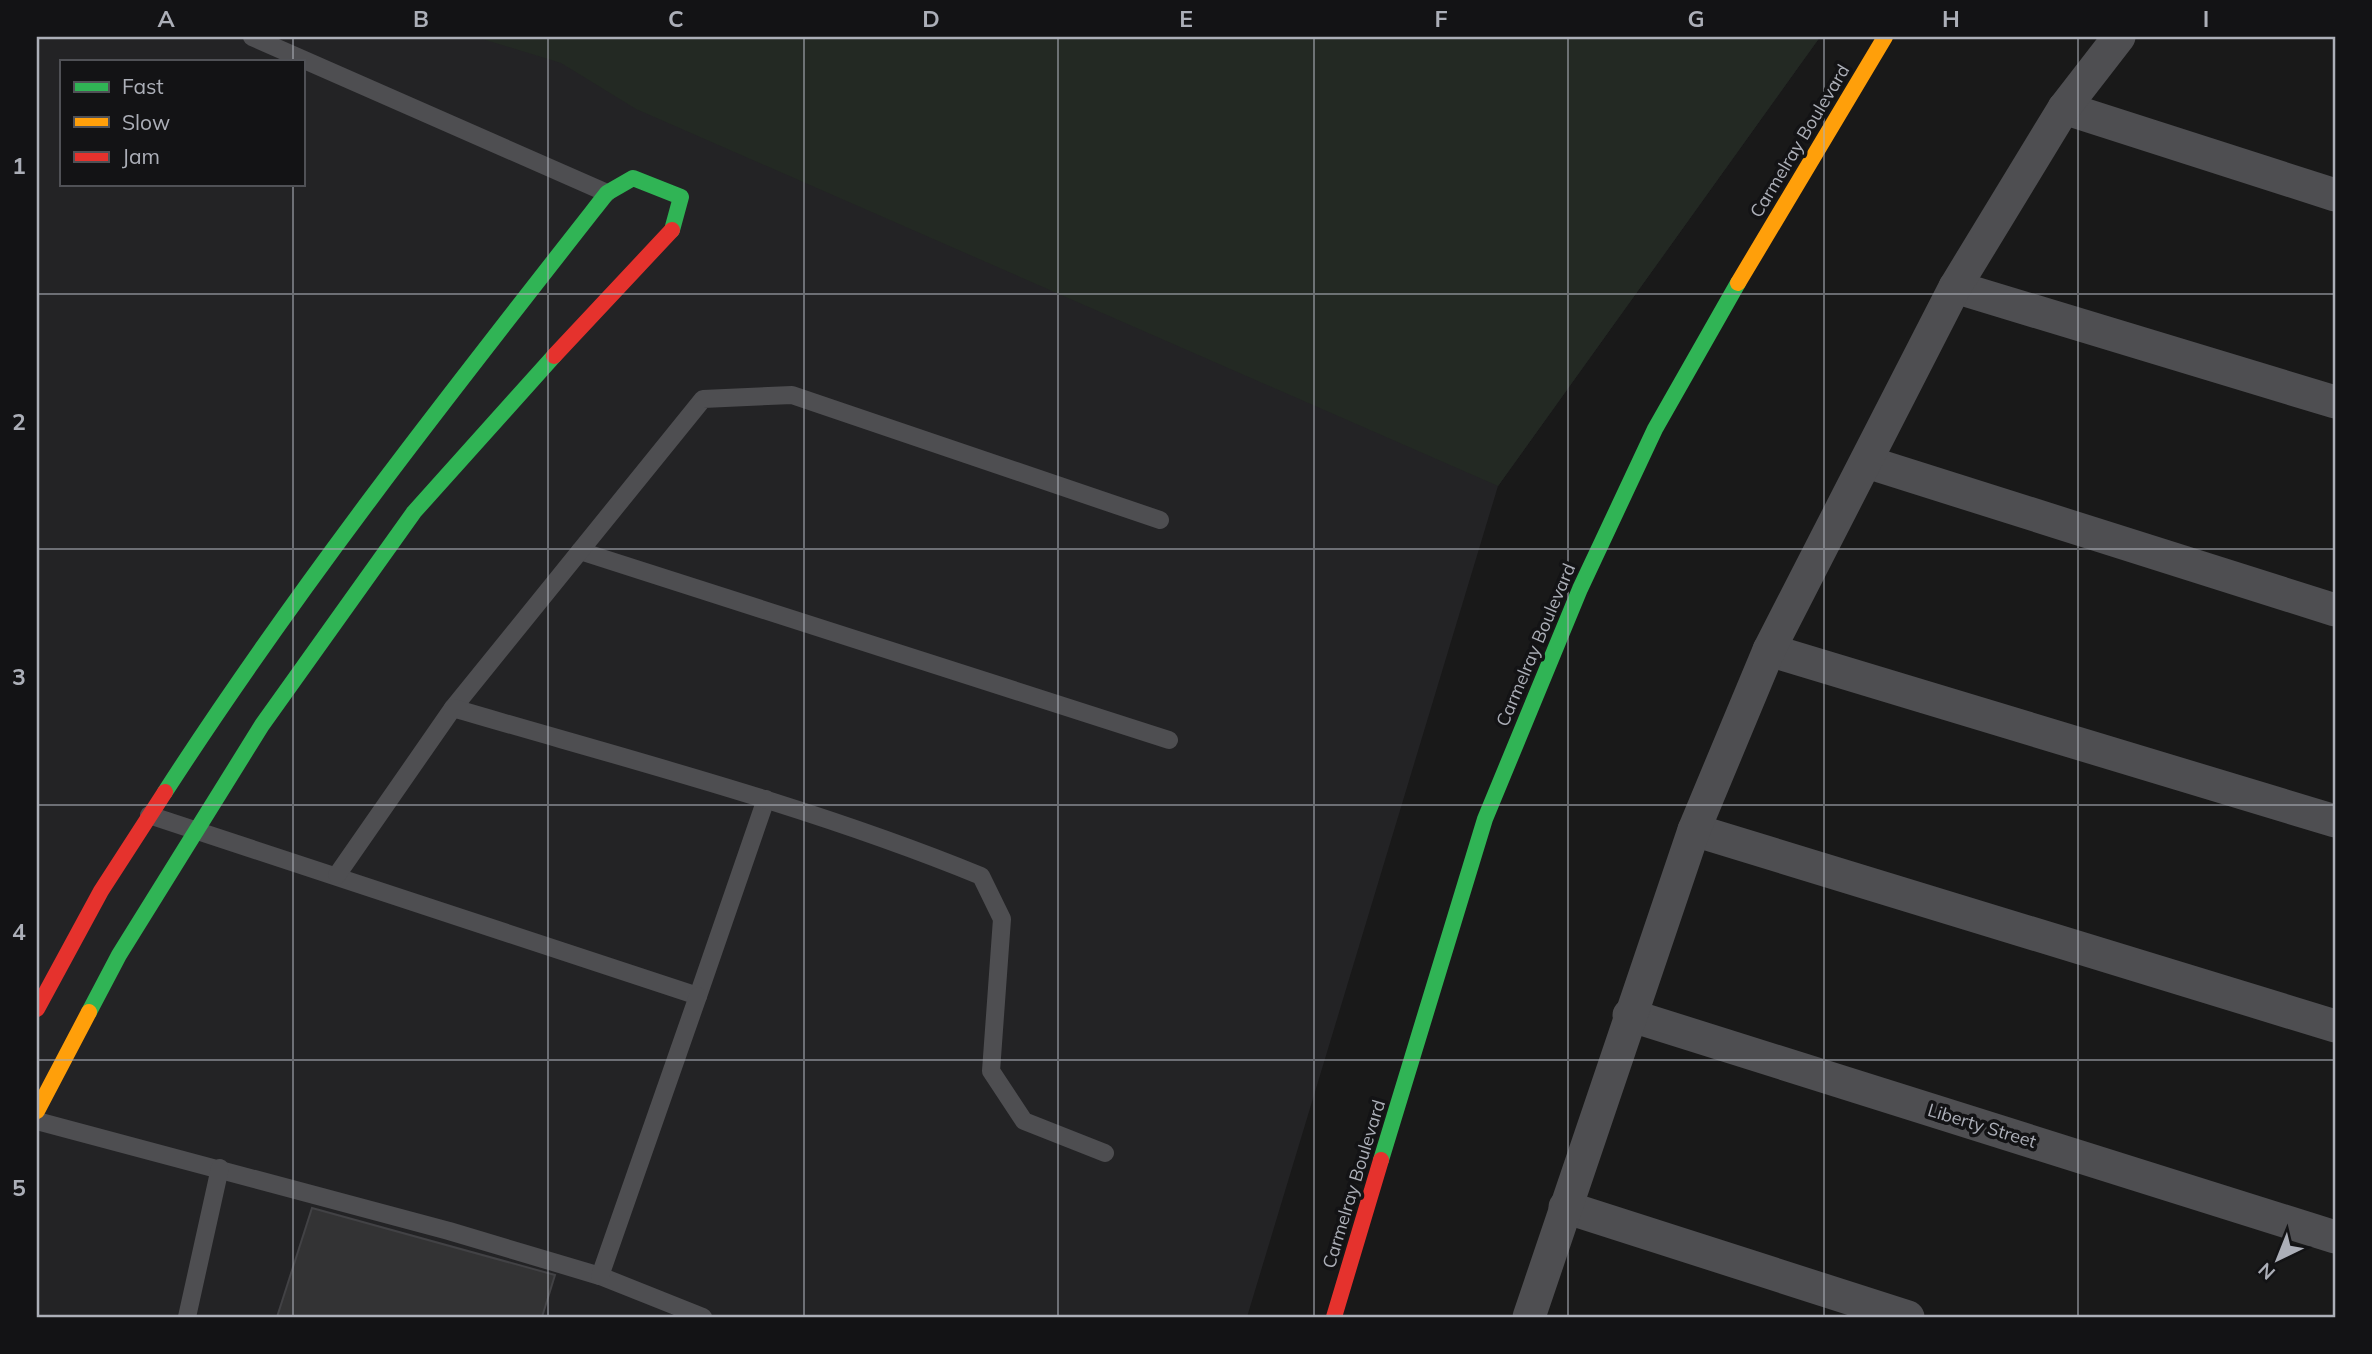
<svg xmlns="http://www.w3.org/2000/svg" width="2372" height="1354" viewBox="0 0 2372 1354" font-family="Mulish,sans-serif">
<rect width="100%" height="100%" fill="#191919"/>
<!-- built -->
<path fill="#232325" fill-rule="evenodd" d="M 37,37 L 1820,37 L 1498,486 L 1247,1317 L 37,1317 ZM 61,61 L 303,61 L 303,184 L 61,184 Z"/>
<!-- green -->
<path fill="#232923" d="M 476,37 L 1820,37 L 1498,486 L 636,109 L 561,63 Z"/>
<!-- building -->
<path fill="#333334" stroke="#424245" stroke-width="2" d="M 312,1208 L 555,1275 L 542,1317 L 277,1317 Z"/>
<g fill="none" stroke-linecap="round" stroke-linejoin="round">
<!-- lane -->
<g stroke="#4e4e51" stroke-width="18">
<path d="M 252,37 L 607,193"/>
<path d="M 580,551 L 1169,740"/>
<path d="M 453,708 L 703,399 L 792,395 L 1160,520"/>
<path d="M 149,815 L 698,996 L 766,799"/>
<path d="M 337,875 L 453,708 C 630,760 810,806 981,876 L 1002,919 L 991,1071 L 1024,1121 L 1105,1153"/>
<path d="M 37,1121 L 449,1231 L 600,1276 L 703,1317"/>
<path d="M 600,1276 L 698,996"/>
<path d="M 187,1317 L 220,1168"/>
</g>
<!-- street -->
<g stroke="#4e4e51" stroke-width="33">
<path d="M 2064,108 L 2335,195"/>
<path d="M 1955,287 L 2335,402"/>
<path d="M 1867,462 L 2335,610"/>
<path d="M 1769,650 L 2335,821"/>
<path d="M 1694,830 L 2335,1026"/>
<path d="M 1629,1015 L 2335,1237"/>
<path d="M 1565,1207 L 1908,1317"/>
<path d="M 1529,1317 L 1694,830 L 1769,650 L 1955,287 L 2064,108 L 2119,37"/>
</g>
<!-- fast -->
<g stroke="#30b455" stroke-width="16">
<path d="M 165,792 C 300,583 454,388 607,193 L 633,178 L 681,197 L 672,230"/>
<path d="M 89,1012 L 119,955 L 262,725 L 414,512 L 554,356"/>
<path d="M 1381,1160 L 1485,819 L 1580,589 L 1655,429 L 1738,283"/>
</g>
<!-- slow -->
<g stroke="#ff9f0a" stroke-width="16">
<path d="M 1738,283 L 1885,37"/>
<path d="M 37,1111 L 89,1012"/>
</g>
<!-- jam -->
<g stroke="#e5322d" stroke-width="16">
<path d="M 554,356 L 672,230"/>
<path d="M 37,1009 L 101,891 L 165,792"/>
<path d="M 1334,1317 L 1381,1160"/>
</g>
</g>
<!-- grid -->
<path fill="none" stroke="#acafb8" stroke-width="2" stroke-opacity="0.55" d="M 293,37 L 293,61M 548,37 L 548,1317M 804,37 L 804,1317M 1058,37 L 1058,1317M 1314,37 L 1314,1317M 1568,37 L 1568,1317M 1824,37 L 1824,1317M 2078,37 L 2078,1317M 293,184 L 293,1317M 37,294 L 2335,294M 37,549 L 2335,549M 37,805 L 2335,805M 37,1060 L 2335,1060"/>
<g text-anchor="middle" stroke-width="7" stroke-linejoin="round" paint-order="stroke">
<!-- street labels -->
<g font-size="18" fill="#acafb8" stroke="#131315">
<text transform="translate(1800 141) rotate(-59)" y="6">Carmelray Boulevard</text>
<text transform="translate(1536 645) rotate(-67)" y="6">Carmelray Boulevard</text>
<text transform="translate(1982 1126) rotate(17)" y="6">Liberty Street</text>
<text transform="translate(1354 1184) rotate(-73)" y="6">Carmelray Boulevard</text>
</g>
</g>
<!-- border -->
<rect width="2372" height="1354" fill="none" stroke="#131315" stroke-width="77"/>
<!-- legend -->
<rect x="60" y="60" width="245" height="126" fill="#131315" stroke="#505156" stroke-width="2"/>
<rect x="74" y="82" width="35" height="10" fill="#30b455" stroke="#505156" stroke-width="2"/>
<text x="122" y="94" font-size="21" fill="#acafb8">Fast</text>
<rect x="74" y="117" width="35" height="10" fill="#ff9f0a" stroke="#505156" stroke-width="2"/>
<text x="122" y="130" font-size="21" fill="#acafb8">Slow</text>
<rect x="74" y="152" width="35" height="10" fill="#e5322d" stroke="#505156" stroke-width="2"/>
<text x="122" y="164" font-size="21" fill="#acafb8">Jam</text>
<!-- north arrow -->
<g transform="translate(2278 1259) rotate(223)" stroke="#131315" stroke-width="5" paint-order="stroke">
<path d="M0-5L12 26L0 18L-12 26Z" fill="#acafb8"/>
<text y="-10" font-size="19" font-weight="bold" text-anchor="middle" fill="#acafb8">N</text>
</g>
<rect x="38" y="38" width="2296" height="1278" fill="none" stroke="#acafb8" stroke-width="2.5"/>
<g font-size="23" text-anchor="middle" font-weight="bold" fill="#acafb8">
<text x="166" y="27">A</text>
<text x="421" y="27">B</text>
<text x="676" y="27">C</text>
<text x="931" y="27">D</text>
<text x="1186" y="27">E</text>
<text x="1441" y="27">F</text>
<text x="1696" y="27">G</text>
<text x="1951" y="27">H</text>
<text x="2206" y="27">I</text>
<text x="19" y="174">1</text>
<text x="19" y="430">2</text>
<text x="19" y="685">3</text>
<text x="19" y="940">4</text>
<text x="19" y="1196">5</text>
</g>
</svg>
